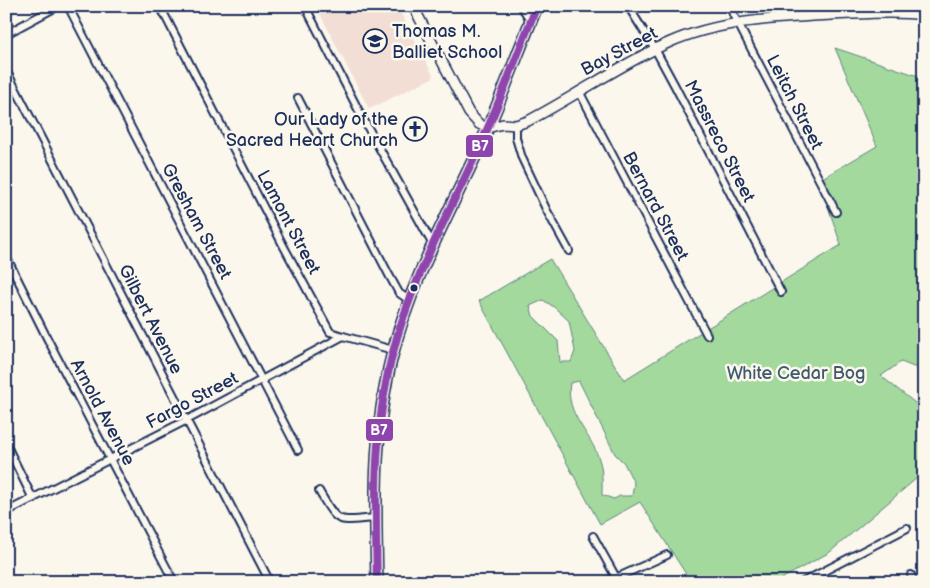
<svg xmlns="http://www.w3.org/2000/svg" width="930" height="588" viewBox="0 0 930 588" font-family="'Balsamiq Sans',sans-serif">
<rect width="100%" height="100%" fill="#fbf7ec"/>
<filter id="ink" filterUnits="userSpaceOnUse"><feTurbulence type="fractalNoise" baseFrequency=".02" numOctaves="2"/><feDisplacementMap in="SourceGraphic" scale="10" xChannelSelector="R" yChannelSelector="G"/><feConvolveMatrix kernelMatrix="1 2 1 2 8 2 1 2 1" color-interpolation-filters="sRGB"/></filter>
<g filter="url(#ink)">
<!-- built -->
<path fill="#f2ded5" d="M 316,6 L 397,6 L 434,77 L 369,109 Z"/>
<!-- green -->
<path fill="#a3d99d" stroke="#5f847e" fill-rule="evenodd" d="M 835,48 L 924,78 L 924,371 L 901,362 L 881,376 L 924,410 L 924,472 L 830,552 L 776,582 L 691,582 L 640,502 L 600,524 L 479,301 L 550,259 L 624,380 L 841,245 L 819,180 L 877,146 ZM 543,300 L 554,307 L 569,321 L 575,351 L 571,362 L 560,362 L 558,341 L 533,316 L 530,306 ZM 579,381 L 615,454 L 624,463 L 634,483 L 632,496 L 620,496 L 614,499 L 602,495 C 602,483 603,470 599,459 C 590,431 565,415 570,383 Z"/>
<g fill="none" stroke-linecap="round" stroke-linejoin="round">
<!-- street casing -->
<g stroke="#1b2f5e" stroke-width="10">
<g id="street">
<path d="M 68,6 L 298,450"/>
<path d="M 160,6 L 283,245 L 330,332 L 343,336"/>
<path d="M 305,6 L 361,115 L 433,245"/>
<path d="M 521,6 L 531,21"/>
<path d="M 628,6 L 655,49 L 675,86 L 781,292"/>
<path d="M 729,6 L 836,212"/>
<path d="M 814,6 L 815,16"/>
<path d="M 6,34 L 58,6"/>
<path d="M 6,70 L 270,582"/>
<path d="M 579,91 L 707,335"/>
<path d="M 298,98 L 389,275 L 399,293 L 409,300"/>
<path d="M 516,125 L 516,138 L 522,158 L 547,211 L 569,251"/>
<path d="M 6,256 L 47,338 L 174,582"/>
<path d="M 6,444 L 33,499"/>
<path d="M 319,491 C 339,526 337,521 375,518"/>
<path d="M 6,512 L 185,421 L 343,336 L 393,350"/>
<path d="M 593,536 L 618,581"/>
<path d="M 911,575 L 914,582"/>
<path d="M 604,582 L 616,578 L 667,555"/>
<path d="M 803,582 L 907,528"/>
</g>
</g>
<!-- secondary casing -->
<g stroke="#1b2f5e" stroke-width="12">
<path id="secondary" d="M 413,6 L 469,113 L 479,124 L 487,128 L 503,124 L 516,125 L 528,121 C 576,96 619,65 668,43 C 719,20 778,18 832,15 C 863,14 893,11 924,15"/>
</g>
<!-- primary casing -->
<g stroke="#1b2f5e" stroke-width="14">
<path id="primary" d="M 377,582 C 375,506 373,430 392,356 C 410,283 447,217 478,150 C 500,103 517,54 537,6"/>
</g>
<!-- street -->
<use href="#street" stroke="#fbf7ec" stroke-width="6"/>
<!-- secondary -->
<use href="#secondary" stroke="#fbf7ec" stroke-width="9"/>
<!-- primary -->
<use href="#primary" stroke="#fbf7ec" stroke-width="10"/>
<!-- bus-1 casing -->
<g stroke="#fbf7ec" stroke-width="11">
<path id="bus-1" d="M 377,582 C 375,506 373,430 392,356 C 410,283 447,217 478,150 C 500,103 517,54 537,6"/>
</g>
<!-- bus-1 -->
<use href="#bus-1" stroke="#8e44ad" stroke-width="8"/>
</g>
</g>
<!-- icons -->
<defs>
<g id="school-ring" transform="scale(1.25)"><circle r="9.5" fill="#fbf7ec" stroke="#1b2f5e" stroke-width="1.5"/><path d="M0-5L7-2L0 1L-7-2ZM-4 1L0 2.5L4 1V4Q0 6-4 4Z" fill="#1b2f5e"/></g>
<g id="church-ring" transform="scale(1.25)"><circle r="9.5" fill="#fbf7ec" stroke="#1b2f5e" stroke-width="1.5"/><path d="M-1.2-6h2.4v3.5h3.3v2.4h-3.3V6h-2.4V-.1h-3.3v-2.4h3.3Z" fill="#1b2f5e"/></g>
</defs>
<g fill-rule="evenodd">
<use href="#school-ring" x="375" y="41"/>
<use href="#church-ring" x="415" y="129"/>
</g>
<!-- markers -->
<circle fill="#1b2f5e" stroke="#fbf7ec" stroke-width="2" cx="414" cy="288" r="4.5"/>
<g text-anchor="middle" stroke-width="5" stroke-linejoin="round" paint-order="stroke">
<!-- poi labels -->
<g font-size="18" fill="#1b2f5e" stroke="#fbf7ec" text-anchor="start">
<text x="392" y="37">Thomas M.<tspan x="392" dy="21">Balliet School</tspan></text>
<text x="398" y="125" text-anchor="end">Our Lady of the<tspan x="398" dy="21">Sacred Heart Church</tspan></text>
</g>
<!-- street labels -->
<g font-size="18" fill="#1b2f5e" stroke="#fbf7ec">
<text transform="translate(619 51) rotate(-28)" y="6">Bay Street</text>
<text transform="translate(795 102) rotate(63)" y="6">Leitch Street</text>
<text transform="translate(720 141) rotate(63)" y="6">Massreco Street</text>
<text transform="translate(656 206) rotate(62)" y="6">Bernard Street</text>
<text transform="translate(197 221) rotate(62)" y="6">Gresham Street</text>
<text transform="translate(289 222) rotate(62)" y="6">Lamont Street</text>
<text transform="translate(151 319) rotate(63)" y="6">Gilbert Avenue</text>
<text transform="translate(192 400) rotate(-28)" y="6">Fargo Street</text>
<text transform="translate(103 412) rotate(62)" y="6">Arnold Avenue</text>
</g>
<!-- park labels -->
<g font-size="18" fill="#3d5a6e" stroke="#fbf7ec">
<text x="796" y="379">White Cedar Bog</text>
</g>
</g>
<g stroke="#fbf7ec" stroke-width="2">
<rect x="465" y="134" width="29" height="24" rx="5" fill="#8e44ad"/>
<rect x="365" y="418" width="29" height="24" rx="5" fill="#8e44ad"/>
</g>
<g font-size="14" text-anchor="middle" font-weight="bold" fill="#fff">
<text x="480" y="151">B7</text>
<text x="379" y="435">B7</text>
</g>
<!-- margin -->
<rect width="930" height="588" fill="none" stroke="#fbf7ec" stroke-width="25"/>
<rect x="12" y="12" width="905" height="563" fill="none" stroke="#1b2f5e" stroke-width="2" filter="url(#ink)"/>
</svg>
